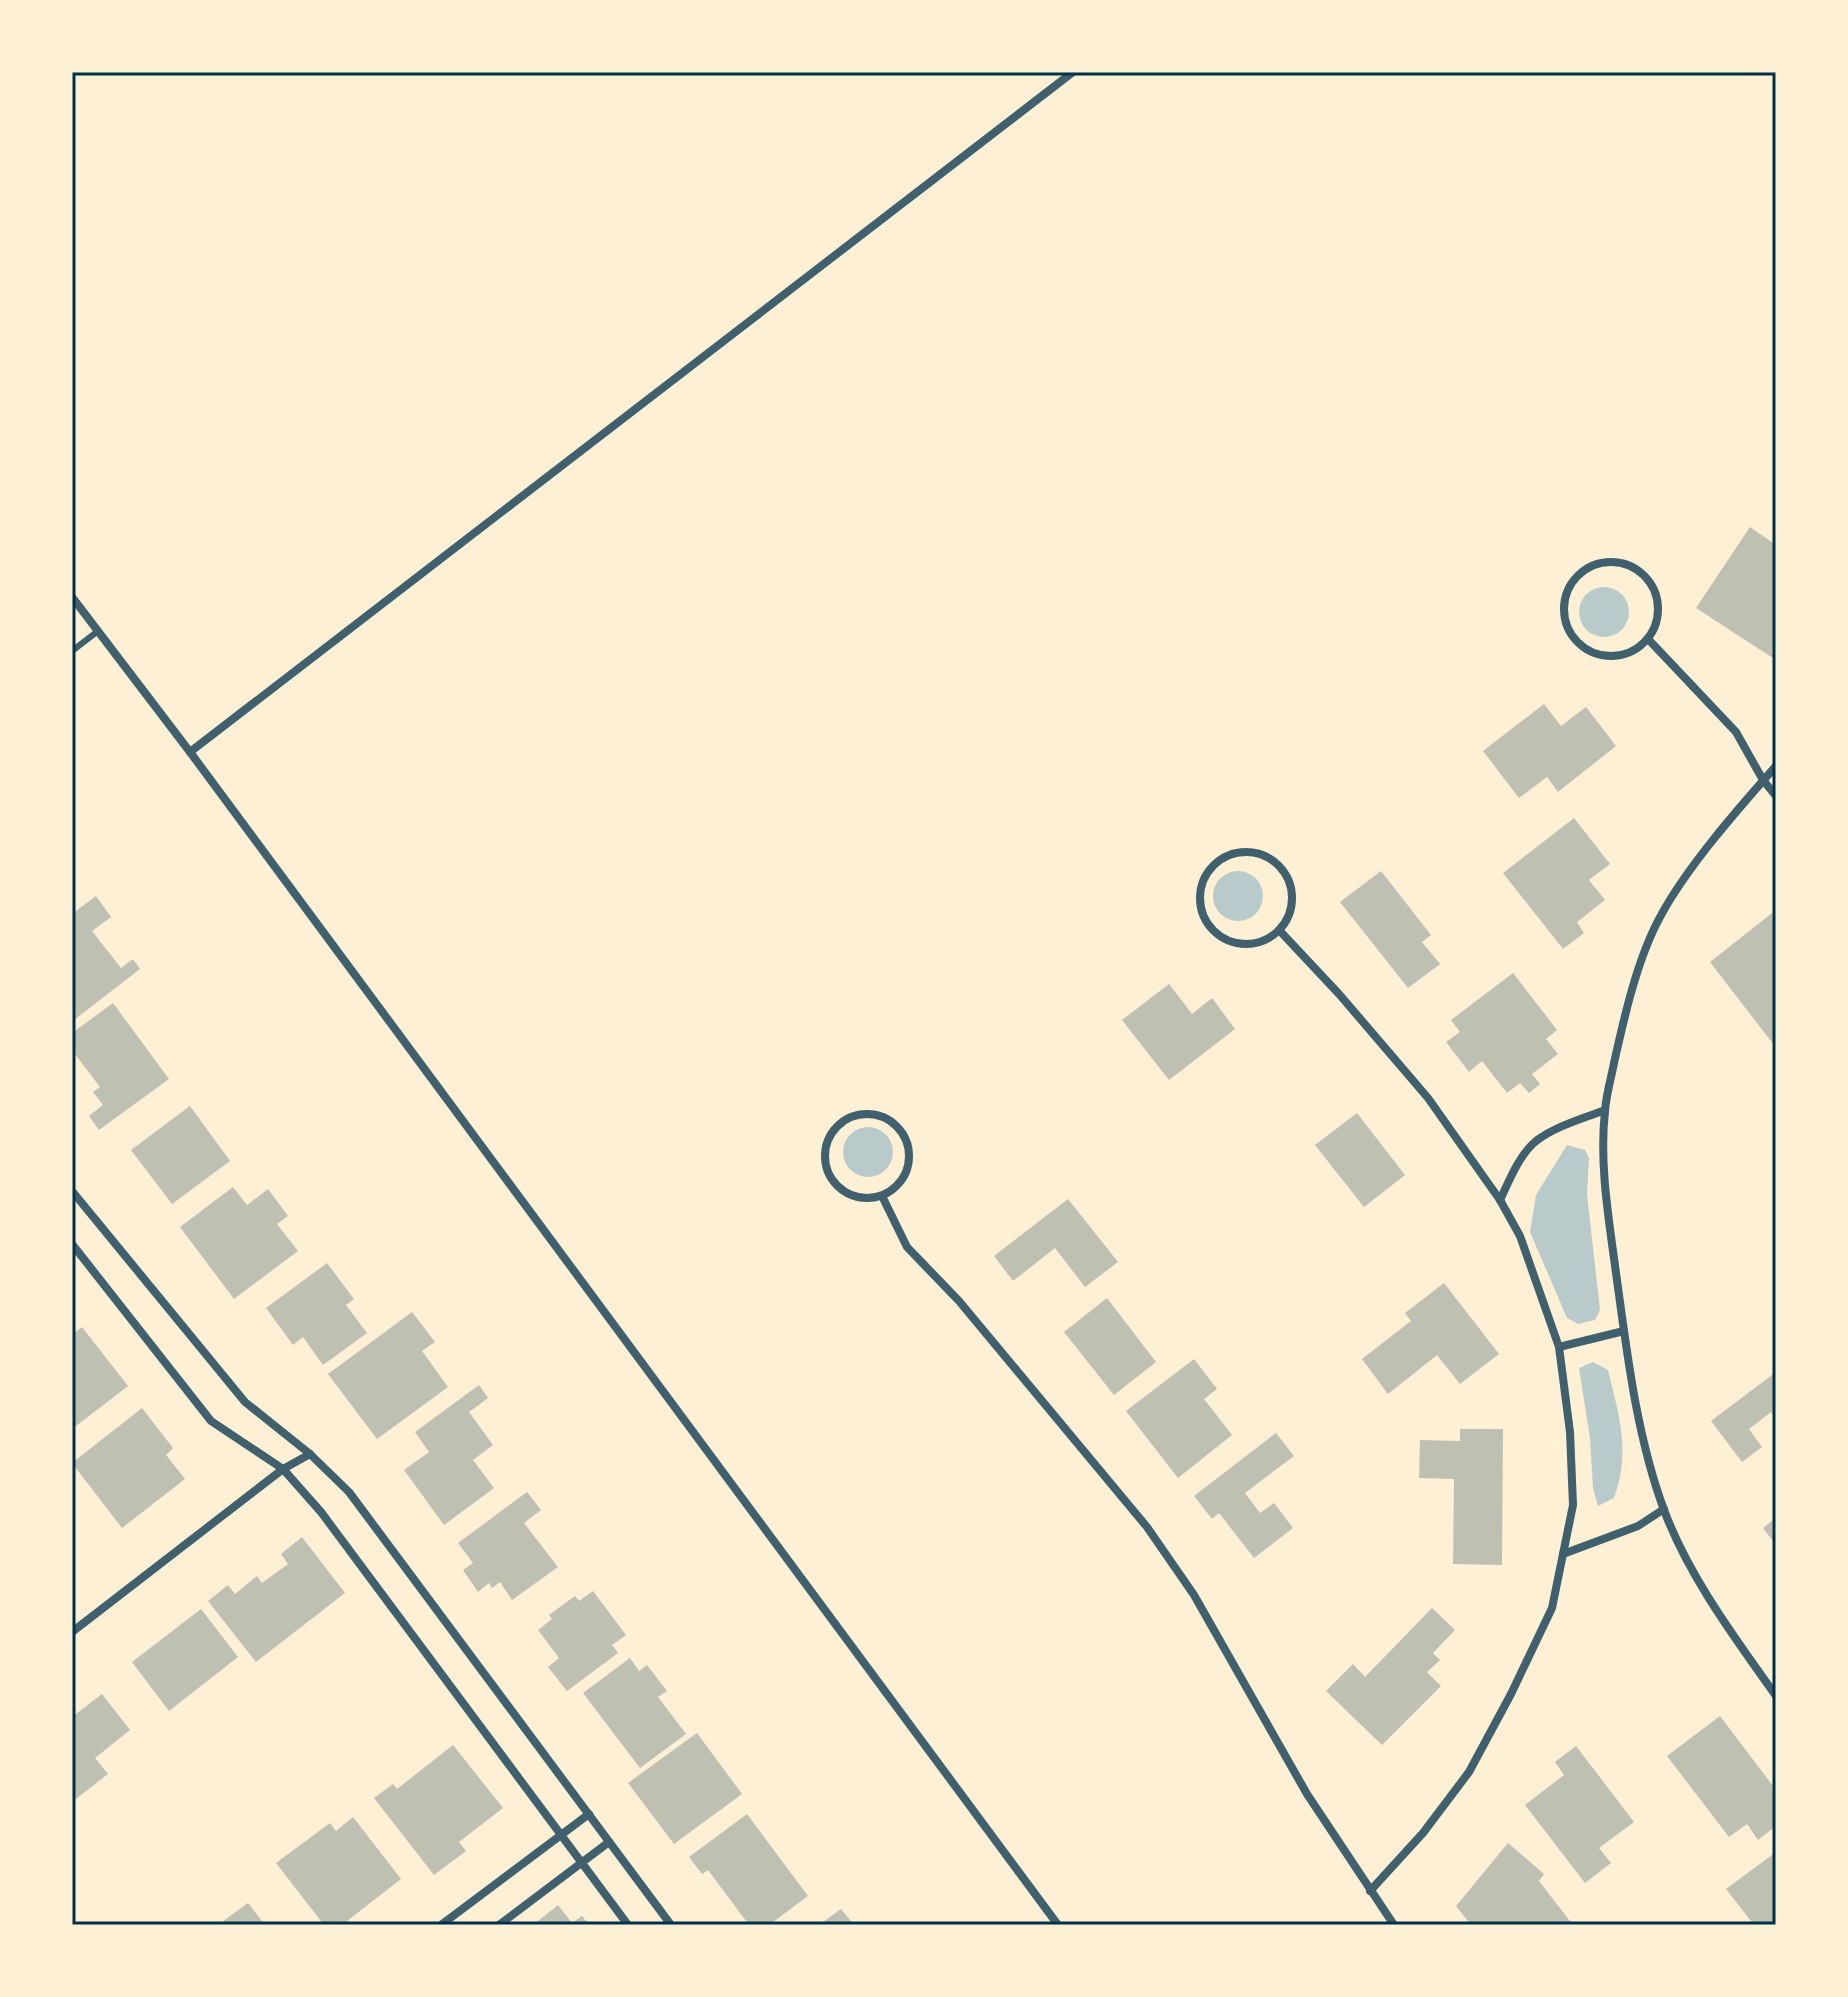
<svg xmlns="http://www.w3.org/2000/svg" width="1848" height="1997" viewBox="0 0 1848 1997" font-family="'Varela Round',sans-serif">
<rect width="100%" height="100%" fill="#fdf0d5"/>
<!-- green -->
<g fill="#b9caca">
<circle cx="1604" cy="612" r="25"/>
<circle cx="1238" cy="896" r="25"/>
<circle cx="868" cy="1152" r="25"/>
<path d="M 1567,1145 L 1585,1150 L 1589,1158 L 1587,1194 L 1600,1310 L 1595,1320 L 1578,1324 L 1567,1318 L 1530,1232 L 1536,1195 Z"/>
<path d="M 1593,1362 L 1608,1370 C 1619,1416 1631,1451 1614,1498 L 1598,1506 L 1593,1488 L 1590,1438 L 1579,1368 Z"/>
</g>
<!-- building -->
<g fill="#bec0b2">
<path d="M 1750,527 L 1776,545 L 1776,660 L 1696,608 Z"/>
<path d="M 1544,704 L 1561,726 L 1586,707 L 1616,746 L 1558,792 L 1547,777 L 1519,798 L 1483,751 Z"/>
<path d="M 1574,818 L 1610,864 L 1589,880 L 1605,900 L 1577,922 L 1584,933 L 1563,949 L 1503,873 Z"/>
<path d="M 1381,871 L 1431,935 L 1422,942 L 1440,964 L 1408,988 L 1340,902 Z"/>
<path d="M 96,896 L 111,917 L 92,931 L 121,968 L 133,959 L 140,969 L 74,1020 L 72,1017 L 72,914 Z"/>
<path d="M 1776,910 L 1776,1043 L 1774,1045 L 1710,962 Z"/>
<path d="M 1513,973 L 1557,1030 L 1546,1039 L 1558,1054 L 1532,1074 L 1540,1084 L 1529,1093 L 1520,1083 L 1507,1093 L 1482,1061 L 1469,1072 L 1446,1042 L 1460,1032 L 1451,1020 Z"/>
<path d="M 1169,984 L 1192,1014 L 1212,998 L 1235,1029 L 1169,1080 L 1122,1020 Z"/>
<path d="M 113,1003 L 169,1079 L 99,1130 L 89,1116 L 103,1105 L 93,1092 L 100,1087 L 72,1050 L 72,1033 Z"/>
<path d="M 190,1106 L 230,1161 L 172,1204 L 131,1150 Z"/>
<path d="M 1357,1113 L 1405,1175 L 1364,1207 L 1315,1145 Z"/>
<path d="M 233,1187 L 247,1205 L 268,1189 L 288,1216 L 277,1224 L 298,1251 L 234,1299 L 180,1227 Z"/>
<path d="M 1068,1199 L 1118,1262 L 1085,1287 L 1055,1248 L 1013,1281 L 994,1256 Z"/>
<path d="M 327,1263 L 354,1299 L 346,1305 L 367,1333 L 323,1365 L 303,1337 L 293,1345 L 266,1308 Z"/>
<path d="M 1444,1283 L 1499,1354 L 1460,1384 L 1437,1355 L 1388,1394 L 1362,1359 L 1411,1321 L 1405,1313 Z"/>
<path d="M 1107,1298 L 1156,1362 L 1114,1395 L 1064,1332 Z"/>
<path d="M 412,1312 L 435,1342 L 422,1351 L 448,1387 L 377,1439 L 328,1374 Z"/>
<path d="M 82,1327 L 128,1386 L 72,1429 L 72,1335 Z"/>
<path d="M 1194,1359 L 1217,1389 L 1204,1399 L 1232,1435 L 1178,1478 L 1126,1411 Z"/>
<path d="M 1776,1372 L 1776,1418 L 1771,1412 L 1749,1429 L 1762,1447 L 1742,1462 L 1711,1421 Z"/>
<path d="M 479,1385 L 488,1398 L 469,1412 L 493,1445 L 473,1460 L 494,1488 L 444,1525 L 404,1470 L 429,1452 L 415,1432 Z"/>
<path d="M 142,1408 L 173,1448 L 166,1455 L 185,1479 L 122,1528 L 72,1463 Z"/>
<path d="M 1460,1429 L 1503,1429 L 1502,1565 L 1453,1564 L 1454,1479 L 1419,1478 L 1420,1440 L 1460,1441 Z"/>
<path d="M 1276,1433 L 1294,1456 L 1245,1493 L 1260,1513 L 1274,1503 L 1293,1528 L 1254,1558 L 1219,1513 L 1212,1519 L 1194,1496 Z"/>
<path d="M 527,1492 L 541,1510 L 524,1523 L 558,1567 L 512,1600 L 500,1582 L 492,1588 L 489,1583 L 478,1592 L 463,1570 L 473,1563 L 458,1543 Z"/>
<path d="M 1776,1518 L 1776,1545 L 1763,1528 Z"/>
<path d="M 302,1537 L 345,1593 L 256,1662 L 208,1601 L 228,1585 L 235,1594 L 257,1576 L 262,1583 L 288,1564 L 281,1554 Z"/>
<path d="M 593,1591 L 626,1635 L 612,1645 L 618,1653 L 567,1691 L 548,1667 L 559,1658 L 538,1630 L 552,1619 L 549,1615 L 575,1596 L 579,1601 Z"/>
<path d="M 1432,1608 L 1455,1630 L 1433,1653 L 1440,1660 L 1427,1672 L 1441,1686 L 1382,1745 L 1326,1691 L 1353,1664 L 1365,1677 Z"/>
<path d="M 201,1609 L 238,1657 L 169,1711 L 132,1662 Z"/>
<path d="M 630,1658 L 639,1671 L 647,1665 L 667,1691 L 658,1697 L 686,1734 L 640,1768 L 583,1693 Z"/>
<path d="M 102,1694 L 130,1730 L 95,1758 L 108,1774 L 72,1802 L 72,1717 Z"/>
<path d="M 1720,1716 L 1776,1790 L 1776,1826 L 1758,1840 L 1747,1824 L 1729,1837 L 1667,1756 Z"/>
<path d="M 697,1733 L 742,1794 L 674,1844 L 628,1783 Z"/>
<path d="M 453,1745 L 503,1808 L 459,1842 L 466,1851 L 434,1875 L 374,1798 L 393,1784 L 397,1789 Z"/>
<path d="M 1576,1746 L 1634,1822 L 1599,1848 L 1611,1863 L 1585,1883 L 1525,1805 L 1564,1775 L 1555,1762 Z"/>
<path d="M 747,1814 L 808,1896 L 769,1925 L 749,1925 L 708,1870 L 702,1874 L 689,1857 Z"/>
<path d="M 353,1817 L 401,1879 L 347,1921 L 351,1925 L 324,1925 L 276,1863 L 330,1823 L 336,1831 Z"/>
<path d="M 1508,1843 L 1544,1874 L 1539,1881 L 1573,1925 L 1471,1925 L 1456,1906 Z"/>
<path d="M 1776,1852 L 1776,1923 L 1754,1925 L 1726,1889 Z"/>
<path d="M 248,1903 L 265,1925 L 218,1925 Z"/>
<path d="M 558,1905 L 572,1923 L 582,1916 L 589,1925 L 533,1925 Z"/>
<path d="M 841,1909 L 854,1925 L 819,1925 Z"/>
</g>
<g fill="none" stroke-linecap="round" stroke-linejoin="round">
<!-- service -->
<path stroke="#3f606c" stroke-width="6" d="M 72,651 L 98,631"/>
<!-- minor -->
<g stroke="#3f606c" stroke-width="8">
<circle cx="1611" cy="609" r="47"/>
<path d="M 72,597 L 190,752 L 1058,1925"/>
<path d="M 1648,639 L 1736,732 L 1763,780 L 1776,796"/>
<path d="M 190,752 L 1073,72"/>
<path d="M 1776,766 C 1738,809 1685,869 1659,919 C 1637,960 1624,1018 1614,1063 C 1611,1079 1606,1095 1605,1111 C 1599,1164 1609,1220 1616,1273 C 1627,1352 1636,1434 1664,1510 C 1689,1577 1735,1638 1776,1696"/>
<circle cx="1246" cy="898" r="46"/>
<path d="M 1279,930 L 1339,994 L 1428,1098 L 1500,1200 L 1520,1236 L 1559,1347 L 1570,1432 L 1573,1505 L 1552,1608 L 1511,1694 L 1469,1772 L 1423,1833 L 1370,1891"/>
<circle cx="867" cy="1156" r="42"/>
<path d="M 72,1191 L 245,1402 L 310,1454 L 349,1492 L 671,1925"/>
<path d="M 882,1196 L 907,1247 L 959,1301 L 1147,1527 L 1194,1595 L 1307,1794 L 1394,1925"/>
<path d="M 1500,1200 C 1509,1181 1519,1155 1536,1141 C 1556,1126 1582,1119 1605,1110"/>
<path d="M 72,1244 L 211,1421 L 283,1469 L 321,1512 L 628,1925"/>
<path d="M 1559,1347 L 1624,1331"/>
<path d="M 1563,1554 L 1638,1526 L 1664,1509"/>
<path d="M 72,1632 L 283,1469 L 310,1454"/>
<path d="M 441,1925 L 589,1814"/>
<path d="M 499,1925 L 609,1842"/>
</g>
</g>
<!-- border -->
<rect width="1848" height="1997" fill="none" stroke="#fdf0d5" stroke-width="148"/>
<rect x="74" y="74" width="1700" height="1849" fill="none" stroke="#003049" stroke-width="3"/>
</svg>
